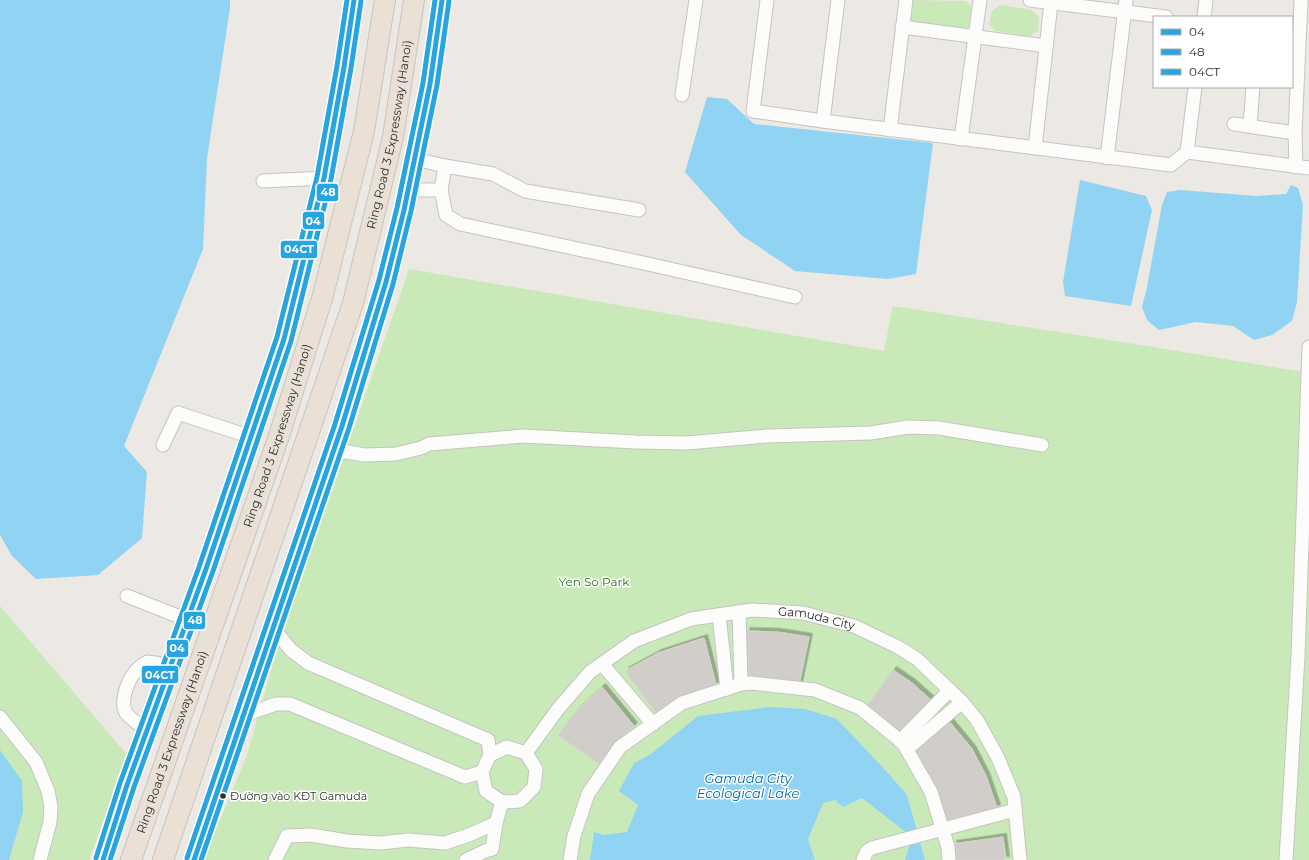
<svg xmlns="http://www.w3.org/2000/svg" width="1309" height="860" viewBox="0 0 1309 860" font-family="Montserrat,sans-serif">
<defs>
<filter id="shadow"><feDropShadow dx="3.5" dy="-3.5" stdDeviation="0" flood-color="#0004"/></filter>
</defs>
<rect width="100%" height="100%" fill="#ece8e3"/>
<!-- green -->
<g fill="#cae9b9">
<path d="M 909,0 L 966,1 L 972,7 L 970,25 L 962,30 L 916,24 L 907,16 Z"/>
<path d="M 1000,5 L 1032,10 L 1039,17 L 1038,31 L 1030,36 L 995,31 L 989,24 L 992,11 Z"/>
<path d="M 409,269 L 884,351 L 893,306 L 1147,346 L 1309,373 L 1309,860 L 203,860 L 246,758 L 285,622 L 295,598 Z"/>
<path d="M 0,606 L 128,756 L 89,860 L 0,860 Z"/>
</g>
<!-- water -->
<g fill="#91d3f2">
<path d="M 0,0 L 230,0 L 230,8 L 207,158 L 203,249 L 124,446 L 147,472 L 142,538 L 98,575 L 36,579 L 12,556 L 0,535 Z"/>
<path d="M 707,97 L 727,99 L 754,124 L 933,143 L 916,274 L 888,279 L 795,271 L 741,235 L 685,172 Z"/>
<path d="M 1080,180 L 1146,196 L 1152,210 L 1131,306 L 1065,296 L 1063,282 Z"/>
<path d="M 1291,185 L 1298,188 L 1303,205 L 1297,302 L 1292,321 L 1272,335 L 1254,340 L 1233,326 L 1196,322 L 1159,330 L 1147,320 L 1142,307 L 1147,287 L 1162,205 L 1167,192 L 1180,190 L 1257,196 L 1286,194 Z"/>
<path d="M 770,707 L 805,709 L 837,719 L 888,773 L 907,795 L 925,860 L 905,860 L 909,847 L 907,833 L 862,798 L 843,807 L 835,800 L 823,803 L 808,839 L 815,860 L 590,860 L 594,832 L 604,835 L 627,832 L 638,805 L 619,791 L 634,763 L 651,754 L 698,716 Z"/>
<path d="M 0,750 L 22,781 L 23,812 L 9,860 L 0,860 Z"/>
</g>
<!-- building -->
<g fill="#d1ceca" stroke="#d7d4cf" filter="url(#shadow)">
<path d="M 746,631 L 777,632 L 809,637 L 799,685 L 749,679 Z"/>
<path d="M 704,638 L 716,685 L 685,696 L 657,714 L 625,671 L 658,653 Z"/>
<path d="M 893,670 L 912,683 L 931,700 L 896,735 L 865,709 Z"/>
<path d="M 602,687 L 634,726 L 614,744 L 599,764 L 558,735 L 578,709 Z"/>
<path d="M 948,720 L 972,749 L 986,776 L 997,808 L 948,822 L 936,791 L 910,751 Z"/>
<path d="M 1003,837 L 1006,860 L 955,860 L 953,844 Z"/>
</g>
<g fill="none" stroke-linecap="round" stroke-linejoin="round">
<!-- minor casing -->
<g stroke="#c5c4c4" stroke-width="15">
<g id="minor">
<path d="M 767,0 L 753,111 L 823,121 L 1171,165 L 1187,152 L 1309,168"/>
<path d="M 1030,0 L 1166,17"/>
<path d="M 1204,17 L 1206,0"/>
<path d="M 902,27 L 1046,46"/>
<path d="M 682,95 L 696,0"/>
<path d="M 823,121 L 838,0"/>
<path d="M 1234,124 L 1295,133"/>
<path d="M 1250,126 L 1253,87"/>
<path d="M 890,130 L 906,0"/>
<path d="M 961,139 L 980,0"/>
<path d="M 1035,148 L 1051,3"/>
<path d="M 1187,152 L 1195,87"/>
<path d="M 1107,158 L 1126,0"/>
<path d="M 415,159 L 445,166 L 493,174 L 525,191 L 639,210"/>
<path d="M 445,166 L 441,190 L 446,215 L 460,224 L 648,264 L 795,297"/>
<path d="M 1296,167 L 1295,133 L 1301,0"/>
<path d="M 263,181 L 324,178"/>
<path d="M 408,190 L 441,190"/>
<path d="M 163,445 L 178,413 L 251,437"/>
<path d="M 333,453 L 348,452 L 364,455 L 396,454 L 421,448 L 429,444 L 524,436 L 635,442 L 687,443 L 768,436 L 871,433 L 908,427 L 939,428 L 1042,445"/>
<path d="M 127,596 L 188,620"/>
<path d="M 739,612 L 741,684"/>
<path d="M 719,615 L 727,689"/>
<path d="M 273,628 L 291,650 L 308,663 L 488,740 L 490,755"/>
<path d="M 602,664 L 653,724"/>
<path d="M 244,715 L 276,704 L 290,704 L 465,777 L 482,772"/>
<path d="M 0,717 L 36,762 L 48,791 L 51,807 L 50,822 L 40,860"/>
<path d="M 147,731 C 142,726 129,718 126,713 C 119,700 129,676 140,667 C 142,665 145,664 147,662 L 171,665"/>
<path d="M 900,741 L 950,690"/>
<path d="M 507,747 L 526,753 L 536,769 L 534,787 L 520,801 L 502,802 L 486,791 L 482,772 L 490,755 Z"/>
<path d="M 907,749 L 962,702"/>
<path id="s1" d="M 526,753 L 558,709 L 590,672 L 634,641 L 691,619 L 752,610 L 803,613 L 854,626 L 898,647 L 917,659 L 962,702 L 977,720 L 998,758 L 1014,797 L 1020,860"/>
<path d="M 275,860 L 287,836 L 311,835 L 347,841 L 381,843 L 408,840 L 445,843 L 469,835 L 496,823"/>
<path d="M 466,860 L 485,851 L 492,849 L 496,823 L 502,802"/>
<path d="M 570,860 L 574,836 L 588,794 L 620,747 L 682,703 L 741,684 L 751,683 L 815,690 L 860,708 L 903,743 L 931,792 L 948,847 L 949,860"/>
<path d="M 863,860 L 867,851 L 872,848 L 1015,810"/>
<path d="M 1286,860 L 1298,656 L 1309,347"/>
</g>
</g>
<!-- major casing -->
<g stroke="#c6c5c3" stroke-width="19">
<g id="major">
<path d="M 103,860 L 127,785 L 206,569 L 284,339 L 324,178 L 344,67 L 354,0"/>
<path d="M 194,860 L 342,426 L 386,282 L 404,210 L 430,84 L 442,0"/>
</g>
</g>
<!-- highway casing -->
<g stroke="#c6c5c3" stroke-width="22">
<g id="highway">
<path id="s2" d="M 131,860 L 279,436 L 323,295 L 364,131 L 385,0"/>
<path id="s3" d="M 163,860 L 353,303 L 393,137 L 414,0"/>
</g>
</g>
<!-- minor -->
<use href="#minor" stroke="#fcfcfb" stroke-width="13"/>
<!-- major -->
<use href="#major" stroke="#e9e5d4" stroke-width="17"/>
<!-- highway -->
<use href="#highway" stroke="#eae0d5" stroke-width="20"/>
<!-- bus-1 casing -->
<g stroke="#fff" stroke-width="8">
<g id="bus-1">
<path d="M 103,860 L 127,785 L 206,569 L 284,339 L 324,178 L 344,67 L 354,0"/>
<path d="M 194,860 L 342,426 L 386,282 L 404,210 L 430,84 L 442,0"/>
</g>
</g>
<!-- bus-2 casing -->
<g stroke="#fff" stroke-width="8">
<g id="bus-2">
<path d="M 110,860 L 134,787 L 213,571 L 291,341 L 331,179 L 351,68 L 361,1"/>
<path d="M 201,860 L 349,428 L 393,284 L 411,211 L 437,85 L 449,1"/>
</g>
</g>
<!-- bus-3 casing -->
<g stroke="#fff" stroke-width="8">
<g id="bus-3">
<path d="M 96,858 L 120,783 L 199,567 L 277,337 L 317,177 L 337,66 L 347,0"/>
<path d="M 187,858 L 335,424 L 379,280 L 397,208 L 423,83 L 435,0"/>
</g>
</g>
<!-- bus-1 -->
<use href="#bus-1" stroke="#28a5e0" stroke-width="5"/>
<!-- bus-2 -->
<use href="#bus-2" stroke="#28a5e0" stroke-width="5"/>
<!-- bus-3 -->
<use href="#bus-3" stroke="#28a5e0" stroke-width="5"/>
</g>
<!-- markers -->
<circle fill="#2d2d2d" stroke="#fff" stroke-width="1.5" cx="223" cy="796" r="3.5"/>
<g text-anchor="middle" stroke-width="3" stroke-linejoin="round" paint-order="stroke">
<!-- bus labels -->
<g font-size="11" fill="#2d2d2d" stroke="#fff" text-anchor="start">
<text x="230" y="800">Đường vào KĐT Gamuda</text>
</g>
<!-- street labels -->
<g font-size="12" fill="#2d2d2d" stroke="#fff">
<text dy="4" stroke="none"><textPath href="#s3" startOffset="761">Ring Road 3 Expressway (Hanoi)</textPath></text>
<text dy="4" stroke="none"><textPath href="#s2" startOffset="449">Ring Road 3 Expressway (Hanoi)</textPath></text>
<text dy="4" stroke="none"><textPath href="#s1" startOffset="345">Gamuda City</textPath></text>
<text dy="4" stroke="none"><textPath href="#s2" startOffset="125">Ring Road 3 Expressway (Hanoi)</textPath></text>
</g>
<!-- park labels -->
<g font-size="12" fill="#227314" stroke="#fff">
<text x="594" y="586">Yen So Park</text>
</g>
<!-- water labels -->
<g font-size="13" font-style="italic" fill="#0167ad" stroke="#fff">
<text x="748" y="783">Gamuda City<tspan x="748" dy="15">Ecological Lake</tspan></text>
</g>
</g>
<g stroke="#fff" stroke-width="1.5">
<rect x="316" y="183" width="23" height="19" rx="4" fill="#28a5e0"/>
<rect x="302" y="211" width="23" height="19" rx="4" fill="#28a5e0"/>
<rect x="280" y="240" width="38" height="19" rx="4" fill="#28a5e0"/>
<rect x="183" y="611" width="23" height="19" rx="4" fill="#28a5e0"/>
<rect x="166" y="639" width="23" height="19" rx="4" fill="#28a5e0"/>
<rect x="141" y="665" width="38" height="19" rx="4" fill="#28a5e0"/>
</g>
<g font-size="11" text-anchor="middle" font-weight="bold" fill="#fff">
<text x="328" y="196">48</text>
<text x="313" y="225">04</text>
<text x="299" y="253">04CT</text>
<text x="195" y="624">48</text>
<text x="177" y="652">04</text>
<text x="160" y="679">04CT</text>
</g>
<!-- legend -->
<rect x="1153" y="16" width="140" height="72" fill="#ffffff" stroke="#ababab"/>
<rect x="1161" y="29" width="20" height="6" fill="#28a5e0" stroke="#ababab"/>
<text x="1189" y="36" font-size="12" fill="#2d2d2d">04</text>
<rect x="1161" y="49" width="20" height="6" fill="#28a5e0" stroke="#ababab"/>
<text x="1189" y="56" font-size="12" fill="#2d2d2d">48</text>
<rect x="1161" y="69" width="20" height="6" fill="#28a5e0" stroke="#ababab"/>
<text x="1189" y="76" font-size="12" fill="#2d2d2d">04CT</text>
</svg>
